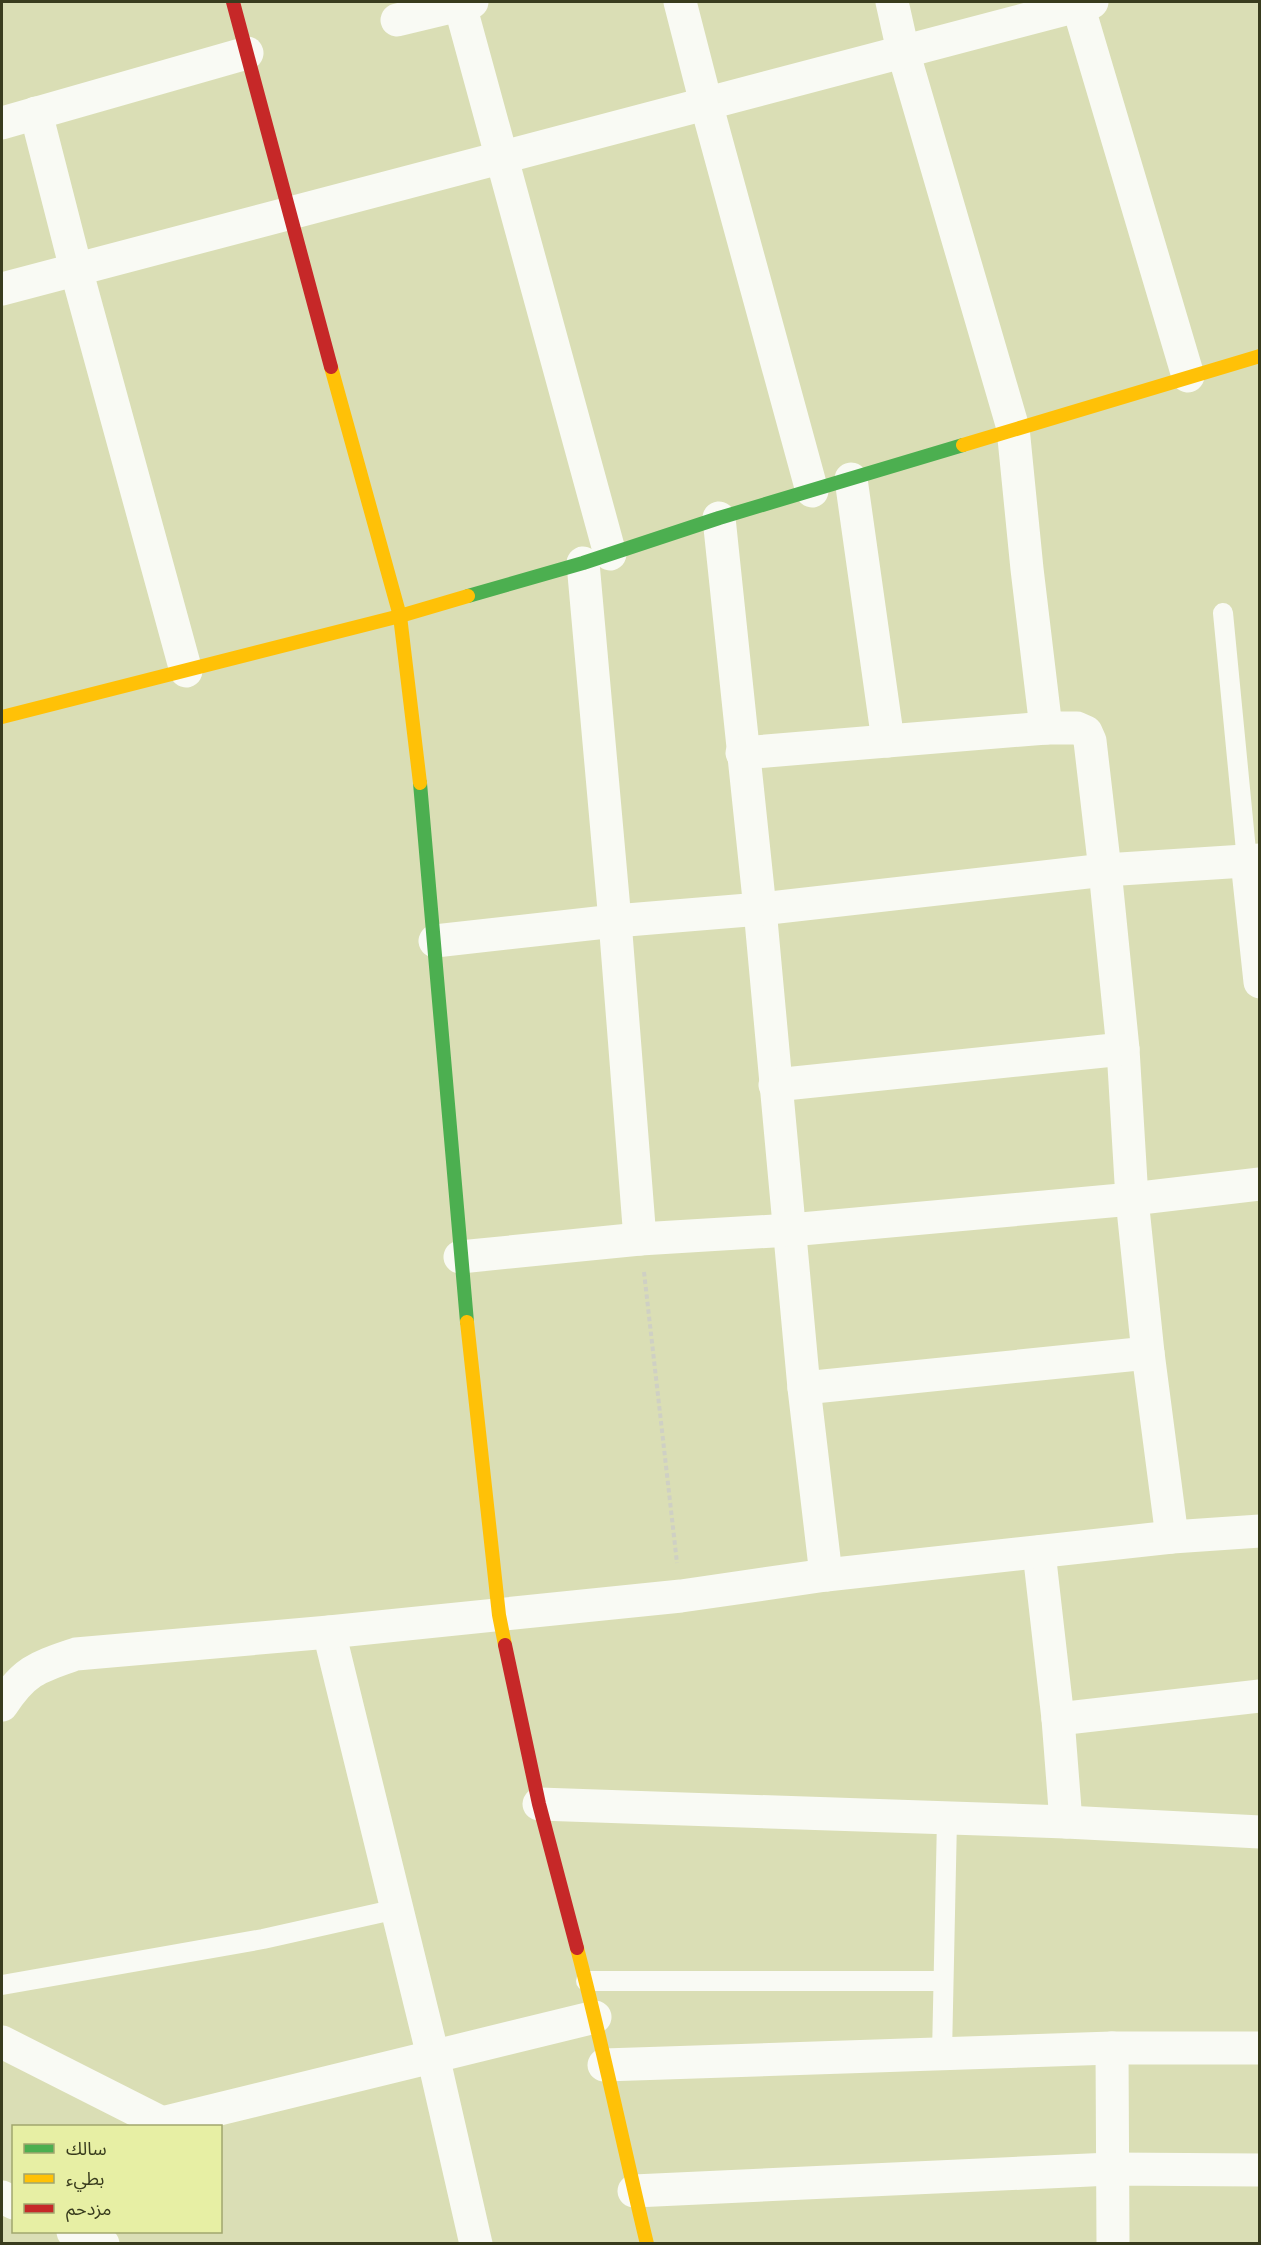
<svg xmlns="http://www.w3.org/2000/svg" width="1261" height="2245" viewBox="0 0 1261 2245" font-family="'PT Serif','Noto Sans Arabic',serif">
<rect width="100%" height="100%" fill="#dadeb5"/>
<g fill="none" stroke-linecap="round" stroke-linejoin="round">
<!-- path -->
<path stroke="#cfd0c4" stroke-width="4" stroke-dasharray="4.5 3" stroke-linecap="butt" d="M 644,1272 L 677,1563"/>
<!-- lane -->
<g stroke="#f9faf4" stroke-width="20">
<path d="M 1223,613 L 1247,861"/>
<path d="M 586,1981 L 943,1981"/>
<path d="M 2,1985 L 263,1939 L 397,1909"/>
<path d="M 942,2054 L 947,1819"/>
</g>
<!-- street -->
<g stroke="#f9faf4" stroke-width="33">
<path d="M 680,2 L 706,103 L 812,491"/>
<path d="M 892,2 L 903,51 L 1013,428 L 1027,569 L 1046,728"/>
<path d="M 1077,2 L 1188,376"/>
<path d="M 460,5 L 610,554"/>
<path d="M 397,20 L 472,2"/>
<path d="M 36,113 L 76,269 L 186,671"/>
<path d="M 2,123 L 247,53"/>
<path d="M 2,289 L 1092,2"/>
<path d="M 851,479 L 888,741"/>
<path d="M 719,518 L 760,909 L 804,1388 L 826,1575"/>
<path d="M 583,563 L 615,921 L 640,1239"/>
<path d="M 742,753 L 1046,728 L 1077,728 L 1086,732 L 1090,741 L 1105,870 L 1123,1049 L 1132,1199 L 1148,1353 L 1172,1537"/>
<path d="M 1247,861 L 1260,982"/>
<path d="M 435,941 L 615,921 L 760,909 L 1105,870 L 1260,860"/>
<path d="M 775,1085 L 1123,1049"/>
<path d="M 460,1257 L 640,1239 L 790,1230 L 1132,1199 L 1260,1184"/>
<path d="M 804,1388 L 1148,1353"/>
<path d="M 1039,1552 L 1058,1719 L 1066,1822"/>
<path d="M 329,1632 L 433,2056 L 476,2244"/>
<path d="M 2,1705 C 25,1670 38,1667 76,1654 L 329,1632 L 681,1596 L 826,1575 L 1172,1537 L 1260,1531"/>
<path d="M 1058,1719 L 1260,1696"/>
<path d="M 539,1804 L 1066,1822 L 1260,1832"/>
<path d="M 2,2042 L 162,2123"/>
<path d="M 1112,2048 L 1113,2244"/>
<path d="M 604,2065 L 1112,2048 L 1260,2048"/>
<path d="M 157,2126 L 162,2123 L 595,2017"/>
<path d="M 634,2191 L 1111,2169 L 1260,2170"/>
<path d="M 2,2197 L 14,2203"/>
<path d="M 73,2232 L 103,2244"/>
</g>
<!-- fast -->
<g stroke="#4caf50" stroke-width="14">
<path d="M 468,596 L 583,563 L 719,518 L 963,445"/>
<path d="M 420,783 L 467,1322"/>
</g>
<!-- slow -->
<g stroke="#ffc107" stroke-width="14">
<path d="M 331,367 L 400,616 L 420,783"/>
<path d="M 963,445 L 1260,356"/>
<path d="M 2,717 L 400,616 L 468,596"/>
<path d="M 467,1322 L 499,1615 L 505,1645"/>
<path d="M 577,1948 C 603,2046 623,2145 647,2244"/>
</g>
<!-- jam -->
<g stroke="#c62828" stroke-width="14">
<path d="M 233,2 L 331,367"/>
<path d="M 505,1645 L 539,1804 L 577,1948"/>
</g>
</g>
<!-- border -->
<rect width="1261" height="2245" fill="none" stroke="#393c1e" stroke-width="6"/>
<!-- legend -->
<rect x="12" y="2125" width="210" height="108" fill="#e7efa4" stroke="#a1a76e" stroke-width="1.5"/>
<rect x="24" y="2144" width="30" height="9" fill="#4caf50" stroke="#a1a76e" stroke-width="1.5"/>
<text x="66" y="2155" font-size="18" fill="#393c1e">سالك</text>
<rect x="24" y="2174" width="30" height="9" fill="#ffc107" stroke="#a1a76e" stroke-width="1.5"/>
<text x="66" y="2185" font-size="18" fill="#393c1e">بطيء</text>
<rect x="24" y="2204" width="30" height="9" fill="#c62828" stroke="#a1a76e" stroke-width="1.5"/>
<text x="66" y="2215" font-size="18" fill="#393c1e">مزدحم</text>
</svg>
